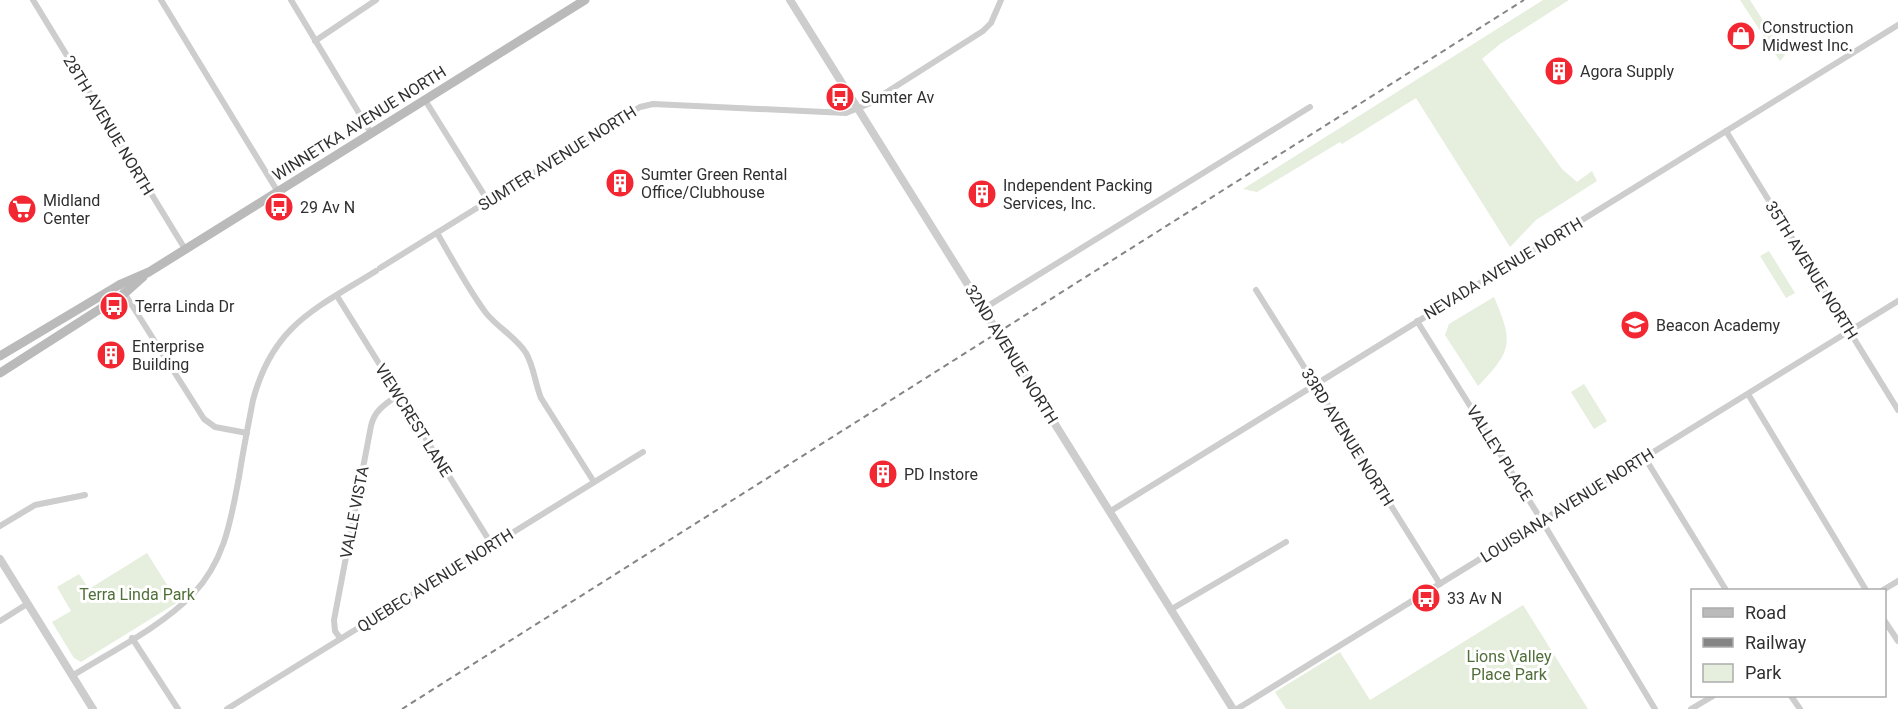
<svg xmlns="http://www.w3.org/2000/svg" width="1898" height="709" viewBox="0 0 1898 709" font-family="Roboto,sans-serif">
<rect width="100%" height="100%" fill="#fff"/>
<!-- green -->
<g fill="#e6eedd">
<path d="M 1543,0 L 1569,0 L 1500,44 L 1482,59 L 1562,169 L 1577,182 L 1592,171 L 1597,181 L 1536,220 L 1510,247 L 1416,98 L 1342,144 L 1340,142 L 1257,192 L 1243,189 Z"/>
<path d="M 1740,0 L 1750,0 L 1785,55 L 1780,61 Z"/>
<path d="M 1769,251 L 1795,293 L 1786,298 L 1760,256 Z"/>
<path d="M 1494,297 C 1513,342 1513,350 1478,386 L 1445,335 L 1449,324 Z"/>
<path d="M 1584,384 L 1607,421 L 1594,429 L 1571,392 Z"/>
<path d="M 147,553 L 178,602 L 81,662 L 74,658 L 52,622 L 71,611 L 57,587 L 79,574 L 89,589 Z"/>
<path d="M 1523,605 L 1588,709 L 1286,709 L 1275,692 L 1340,652 L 1370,700 Z"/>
</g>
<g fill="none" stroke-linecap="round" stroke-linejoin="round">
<!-- minor -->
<g stroke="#cdcdcd" stroke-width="6">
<path d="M 33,0 L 185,249"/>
<path d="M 161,0 L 278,192"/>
<path d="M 291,0 L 371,133"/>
<path d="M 315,41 L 376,0"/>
<path d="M 425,100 L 488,201"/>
<path d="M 1726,131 L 1898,410"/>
<path d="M 437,233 C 453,260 468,289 486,313 C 498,328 516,337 526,353 C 534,367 535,383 541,398 L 594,482"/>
<path d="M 380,268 L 640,107 L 653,104 L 846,113 L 868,104 L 983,31 L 991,23 L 1001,0"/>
<path d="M 1256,290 L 1440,584"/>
<path d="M 123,291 L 204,419 L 215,427 L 247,433"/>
<path d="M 337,296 L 492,545"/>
<path d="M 983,309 L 1310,107"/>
<path d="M 1417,321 L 1542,521 L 1655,709"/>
<path d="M 1748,394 L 1866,590"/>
<path d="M 1645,458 L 1726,590"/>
<path d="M 1109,512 L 1898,25"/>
<path d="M 0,526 L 35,505 L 85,495"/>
<path d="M 1883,590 L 1898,581"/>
<path d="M 1170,610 L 1286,542"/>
<path d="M 1884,620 L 1898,641"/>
<path d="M 0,621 L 27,604"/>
<path d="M 132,638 L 178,709"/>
<path d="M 340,638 L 335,631 L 334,620 L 371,426 C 374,411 385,404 398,395"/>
<path d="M 72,676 C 112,651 161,627 193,594 C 225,561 231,519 239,477 C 243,451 248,426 253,400 C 273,325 315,309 376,271"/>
<path d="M 1791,696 L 1800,709"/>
<path d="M 227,709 L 643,452"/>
<path d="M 1237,709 L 1898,301"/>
<path d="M 1691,709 L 1713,696"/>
</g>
<!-- tertiary -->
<g stroke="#cdcdcd" stroke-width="8">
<path d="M 790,0 L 1233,709"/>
<path d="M 0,559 L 93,709"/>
</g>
<!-- secondary -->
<g stroke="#bababa" stroke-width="9">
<path d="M 0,356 L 119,285 L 149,272 L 585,0"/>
<path d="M 0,373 L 125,293 L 143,277"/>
</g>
<!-- rail -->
<path stroke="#858585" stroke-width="2" stroke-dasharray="6 4.5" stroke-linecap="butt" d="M 402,709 L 1524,0"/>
</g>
<!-- icons -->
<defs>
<g id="shop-disc" transform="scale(1.5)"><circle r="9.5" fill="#f22731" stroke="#fff"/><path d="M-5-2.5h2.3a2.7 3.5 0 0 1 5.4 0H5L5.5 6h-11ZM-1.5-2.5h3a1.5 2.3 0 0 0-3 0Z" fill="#fff"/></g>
<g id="building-disc" transform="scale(1.5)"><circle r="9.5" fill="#f22731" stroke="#fff"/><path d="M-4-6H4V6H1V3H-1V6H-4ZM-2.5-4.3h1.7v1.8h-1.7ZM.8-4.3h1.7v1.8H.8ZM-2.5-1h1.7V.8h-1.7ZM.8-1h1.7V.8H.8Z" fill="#fff"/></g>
<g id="bus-disc" transform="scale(1.5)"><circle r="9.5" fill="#f22731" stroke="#fff"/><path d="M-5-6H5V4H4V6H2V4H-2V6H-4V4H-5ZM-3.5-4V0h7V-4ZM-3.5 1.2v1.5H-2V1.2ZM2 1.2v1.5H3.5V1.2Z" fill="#fff"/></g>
<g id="supermarket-disc" transform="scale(1.5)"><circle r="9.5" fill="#f22731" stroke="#fff"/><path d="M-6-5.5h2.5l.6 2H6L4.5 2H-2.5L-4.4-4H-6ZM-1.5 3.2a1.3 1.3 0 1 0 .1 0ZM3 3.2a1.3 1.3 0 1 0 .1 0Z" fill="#fff"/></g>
<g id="school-disc" transform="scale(1.5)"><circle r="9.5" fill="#f22731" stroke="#fff"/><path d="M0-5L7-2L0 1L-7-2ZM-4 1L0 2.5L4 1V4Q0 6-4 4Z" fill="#fff"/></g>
</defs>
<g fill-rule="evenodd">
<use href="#shop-disc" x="1741" y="36"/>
<use href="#building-disc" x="1559" y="71"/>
<use href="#bus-disc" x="840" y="97"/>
<use href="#building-disc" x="620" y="183"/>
<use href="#building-disc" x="982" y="194"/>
<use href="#bus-disc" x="279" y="207"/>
<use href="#supermarket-disc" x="22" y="209"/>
<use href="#bus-disc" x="114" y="306"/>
<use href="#school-disc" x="1635" y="325"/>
<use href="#building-disc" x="111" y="355"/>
<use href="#building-disc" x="883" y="474"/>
<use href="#bus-disc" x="1426" y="598"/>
</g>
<g text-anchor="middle" stroke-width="6" stroke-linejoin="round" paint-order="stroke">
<!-- poi labels -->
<g font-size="16" fill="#303030" stroke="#fff" text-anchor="start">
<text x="1762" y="33">Construction<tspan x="1762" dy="18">Midwest Inc.</tspan></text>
<text x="1580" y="77">Agora Supply</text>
<text x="861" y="103">Sumter Av</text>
<text x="641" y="180">Sumter Green Rental<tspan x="641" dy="18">Office/Clubhouse</tspan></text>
<text x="1003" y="191">Independent Packing<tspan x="1003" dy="18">Services, Inc.</tspan></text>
<text x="43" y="206">Midland<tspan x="43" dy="18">Center</tspan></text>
<text x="300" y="213">29 Av N</text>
<text x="135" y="312">Terra Linda Dr</text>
<text x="1656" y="331">Beacon Academy</text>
<text x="132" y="352">Enterprise<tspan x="132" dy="18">Building</tspan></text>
<text x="904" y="480">PD Instore</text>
<text x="1447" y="604">33 Av N</text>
</g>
<!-- street labels -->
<g font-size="16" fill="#303030" stroke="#fff">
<text transform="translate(359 123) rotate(-32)" y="6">WINNETKA AVENUE NORTH</text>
<text transform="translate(109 125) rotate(59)" y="6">28TH AVENUE NORTH</text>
<text transform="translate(557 158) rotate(-32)" y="6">SUMTER AVENUE NORTH</text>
<text transform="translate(1503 268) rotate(-31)" y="6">NEVADA AVENUE NORTH</text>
<text transform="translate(1812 270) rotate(58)" y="6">35TH AVENUE NORTH</text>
<text transform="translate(1012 354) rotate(58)" y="6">32ND AVENUE NORTH</text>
<text transform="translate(414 420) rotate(58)" y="6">VIEWCREST LANE</text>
<text transform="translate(1348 437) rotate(58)" y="6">33RD AVENUE NORTH</text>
<text transform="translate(1500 453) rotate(58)" y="6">VALLEY PLACE</text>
<text transform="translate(1567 505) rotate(-32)" y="6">LOUISIANA AVENUE NORTH</text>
<text transform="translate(354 512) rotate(-79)" y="6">VALLE VISTA</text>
<text transform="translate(435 580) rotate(-32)" y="6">QUEBEC AVENUE NORTH</text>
</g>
<!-- park labels -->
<g font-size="16" fill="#516f39" stroke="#fff">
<text x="137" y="600">Terra Linda Park</text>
<text x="1509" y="662">Lions Valley<tspan x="1509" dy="18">Place Park</tspan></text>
</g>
</g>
<!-- legend -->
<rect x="1691" y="589" width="195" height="108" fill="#ffffff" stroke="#acacac" stroke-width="1.5"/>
<rect x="1703" y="608" width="30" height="9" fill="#bababa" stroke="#acacac" stroke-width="1.5"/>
<text x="1745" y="619" font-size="18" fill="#303030">Road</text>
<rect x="1703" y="638" width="30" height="9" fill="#858585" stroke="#acacac" stroke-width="1.5"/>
<text x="1745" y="649" font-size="18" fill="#303030">Railway</text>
<rect x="1703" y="664" width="30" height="18" fill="#e6eedd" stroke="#acacac" stroke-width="1.5"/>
<text x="1745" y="679" font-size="18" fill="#303030">Park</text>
</svg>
